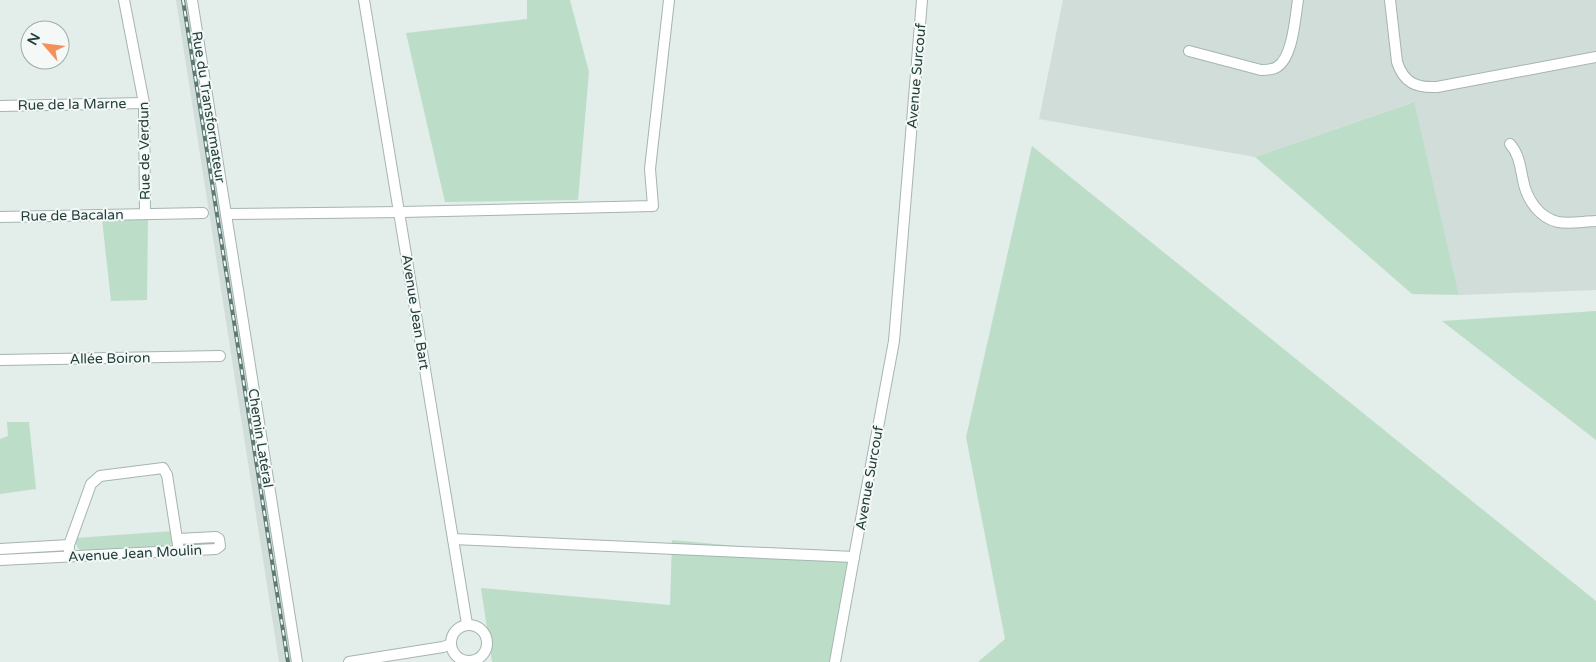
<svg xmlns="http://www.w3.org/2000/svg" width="1596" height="662" viewBox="0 0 1596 662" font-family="'Varela Round',sans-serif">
<rect width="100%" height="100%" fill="#e3ede9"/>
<!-- built -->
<g fill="#d1ddd9">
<path d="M 176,0 L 187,0 L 292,662 L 279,662 Z"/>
<path d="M 1063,0 L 1596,0 L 1596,290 L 1459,295 L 1413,102 L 1255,157 L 1039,119 Z"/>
</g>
<!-- green -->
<g fill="#bcdec9">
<path d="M 527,0 L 570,0 L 589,72 L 578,200 L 445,202 L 406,33 L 527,19 Z"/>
<path d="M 1414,102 L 1459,295 L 1412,294 L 1255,157 Z"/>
<path d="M 1032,146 L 1596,601 L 1596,662 L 978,662 L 1005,639 L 966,437 Z"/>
<path d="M 148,218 L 147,300 L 111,301 L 102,219 Z"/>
<path d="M 1596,311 L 1596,440 L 1442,321 Z"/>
<path d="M 7,422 L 29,422 L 36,489 L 0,494 L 0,439 L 8,436 Z"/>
<path d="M 173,531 L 174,541 L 168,547 L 82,552 C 77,548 75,544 76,538 Z"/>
<path d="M 672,540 L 854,557 L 835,662 L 492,662 L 481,588 L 670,605 Z"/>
</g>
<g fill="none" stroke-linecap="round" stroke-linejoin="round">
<!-- minor casing -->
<g stroke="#a5b5b1" stroke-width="12">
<g id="minor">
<path d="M 124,0 L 144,103 L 145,213"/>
<path d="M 192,0 L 297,662"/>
<path d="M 364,0 L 467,624"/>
<path d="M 1390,0 L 1397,62 C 1404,83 1416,88 1437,87 L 1596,57"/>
<path d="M 1189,51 L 1261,70 C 1267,70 1272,70 1277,67 C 1293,57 1295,18 1298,0"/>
<path d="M 0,106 L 144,103"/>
<path d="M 1510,144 C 1519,154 1520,166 1523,180 C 1525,191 1528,198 1535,207 C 1553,229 1571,222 1596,221"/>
<path d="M 226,214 L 402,212 L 653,206 L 650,169 L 669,0"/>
<path d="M 0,217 L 203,213"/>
<path d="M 0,360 L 220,356"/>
<path d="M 453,539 L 854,557 L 894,341 L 922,0"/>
<path d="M 0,549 L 69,545"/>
<path d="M 69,556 L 69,545 L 91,484 L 100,476 L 163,468 L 167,475 L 178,545"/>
<path d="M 0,560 L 216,549 L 220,546 L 219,539 L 216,537 L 178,539"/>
<circle cx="469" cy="643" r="18"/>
<path d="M 349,662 L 443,647 L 451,644"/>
<path d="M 835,662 L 854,557"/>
</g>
</g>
<!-- minor -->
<use href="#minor" stroke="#fff" stroke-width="10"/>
<!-- rail casing -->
<g stroke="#5d7a75" stroke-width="4">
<path id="rail" d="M 183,0 L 288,662"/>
</g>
<!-- rail -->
<use href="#rail" stroke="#f4f9f7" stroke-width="2" stroke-dasharray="5.5" stroke-linecap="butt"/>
</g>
<g text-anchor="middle" stroke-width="4" stroke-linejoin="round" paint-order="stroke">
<!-- street labels -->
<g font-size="14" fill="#223e3a" stroke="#f4f9f7">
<text transform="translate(916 76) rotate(-85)" y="5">Avenue Surcouf</text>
<text transform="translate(72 104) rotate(-1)" y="5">Rue de la Marne</text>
<text transform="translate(209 107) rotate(81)" y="5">Rue du Transformateur</text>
<text transform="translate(144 151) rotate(-91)" y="5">Rue de Verdun</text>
<text transform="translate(72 215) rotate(-1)" y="5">Rue de Bacalan</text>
<text transform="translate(416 312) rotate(81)" y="5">Avenue Jean Bart</text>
<text transform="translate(110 358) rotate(-1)" y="5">Allée Boiron</text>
<text transform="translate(261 438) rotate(81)" y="5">Chemin Latéral</text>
<text transform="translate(869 478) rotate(-80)" y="5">Avenue Surcouf</text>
<text transform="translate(135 553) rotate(-3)" y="5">Avenue Jean Moulin</text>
</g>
</g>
<!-- north arrow -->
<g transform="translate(45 45) rotate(298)"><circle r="24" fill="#f4f9f7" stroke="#a0aeab"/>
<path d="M0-4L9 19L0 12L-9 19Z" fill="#f3905b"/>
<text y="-8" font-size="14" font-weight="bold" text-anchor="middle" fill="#223e3a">N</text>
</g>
</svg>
